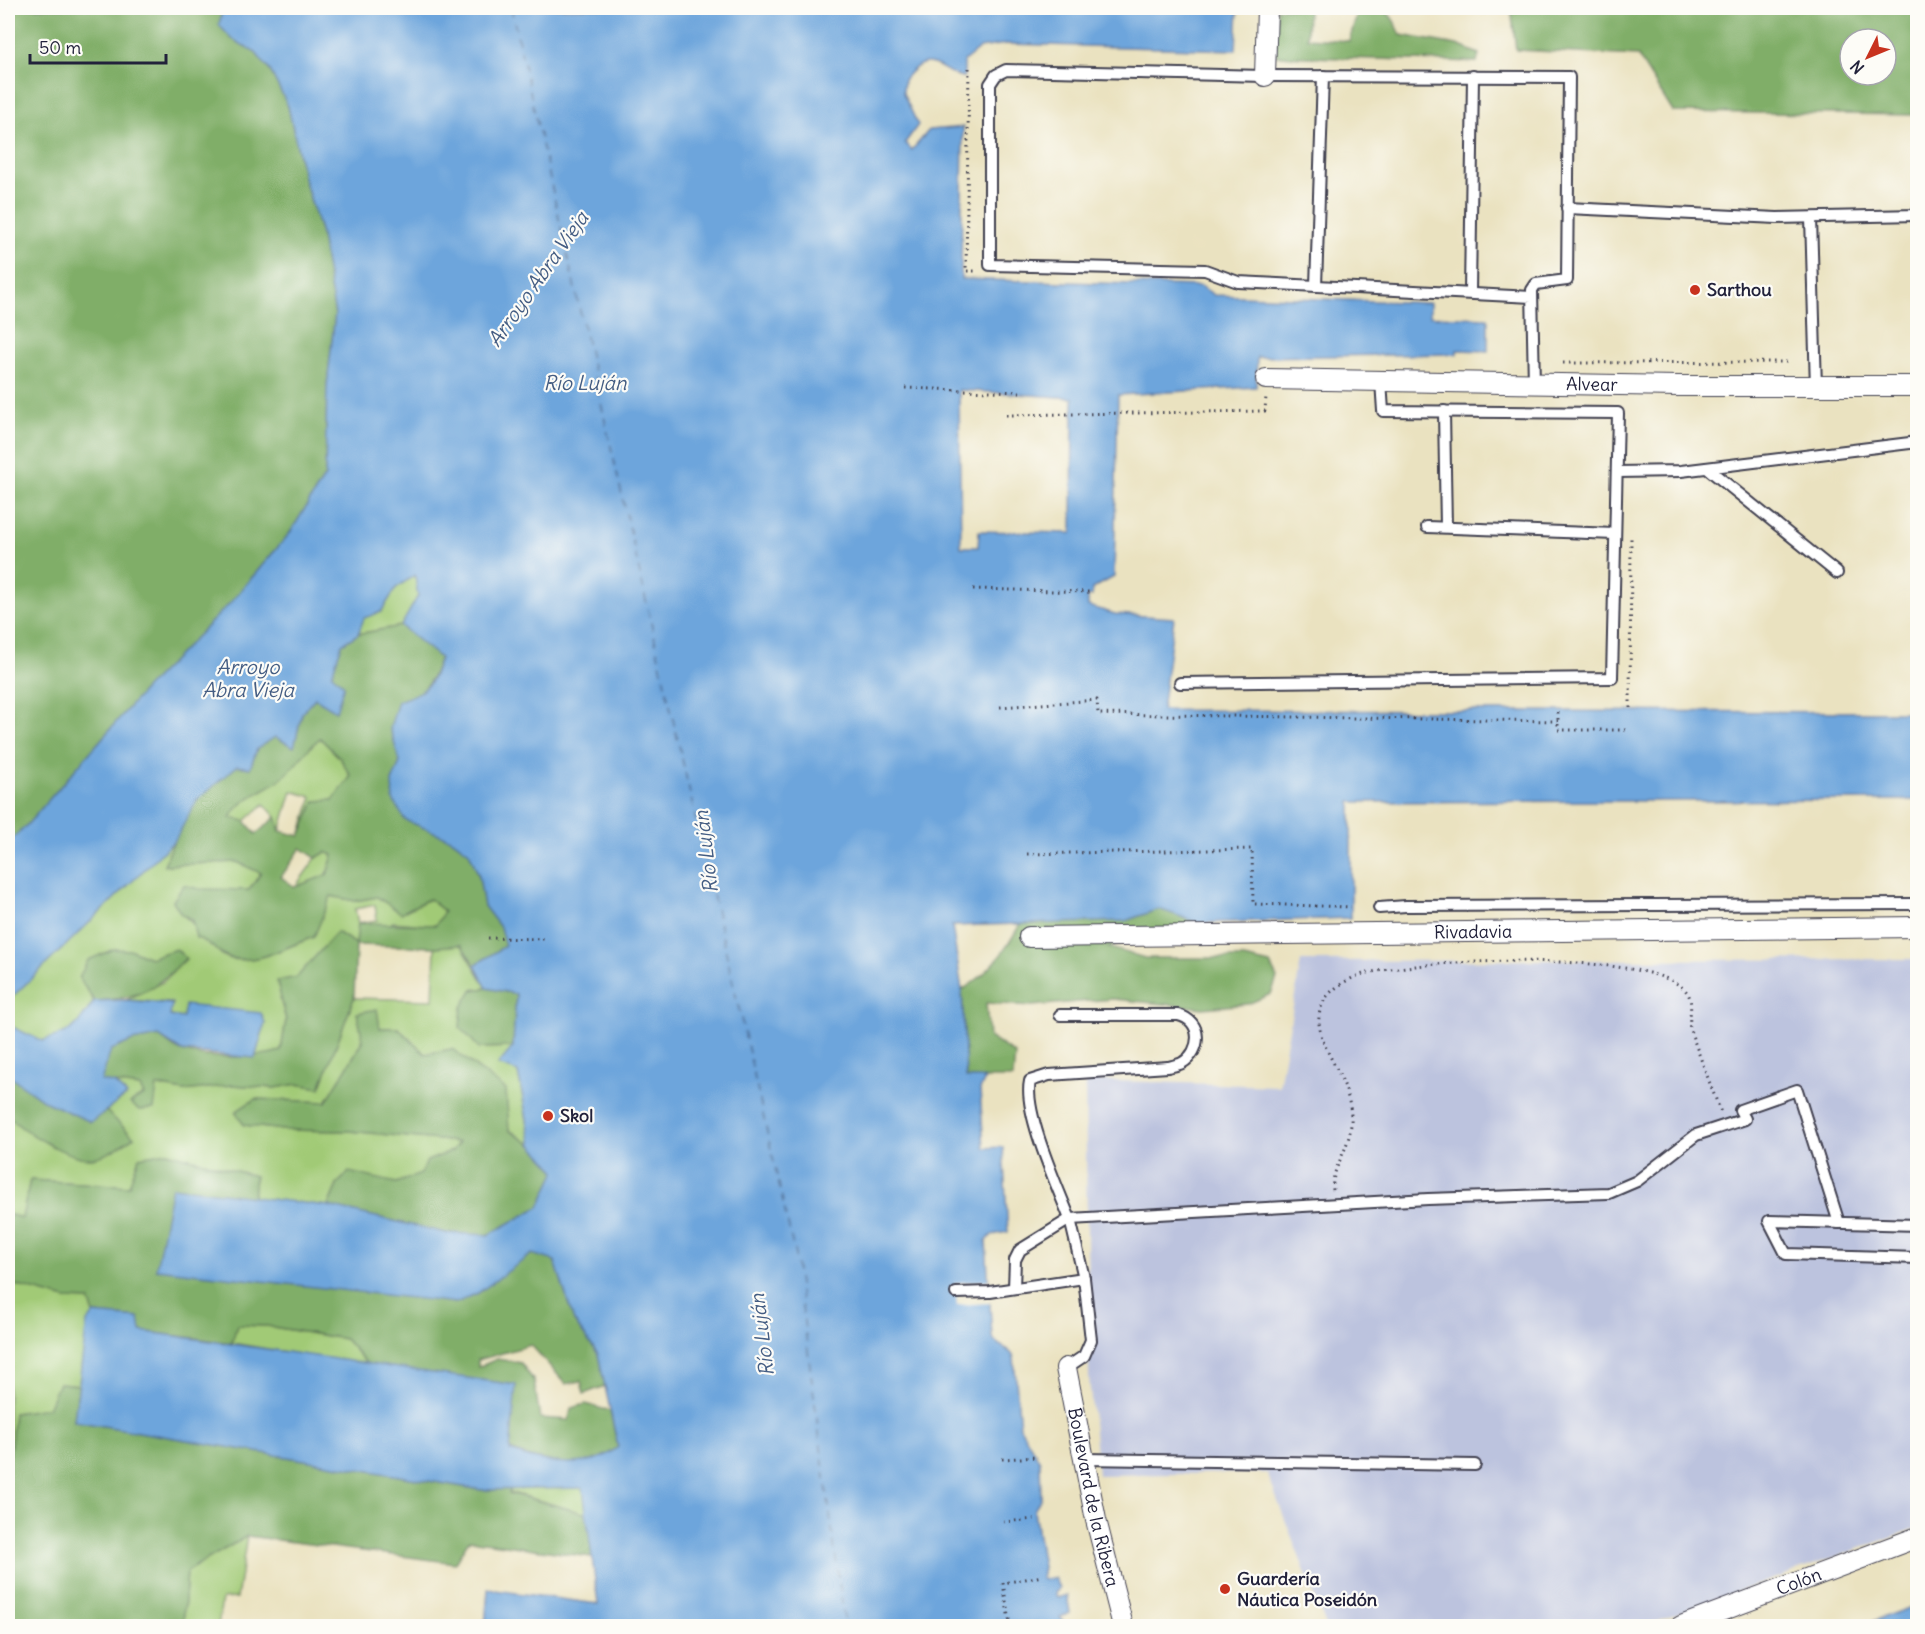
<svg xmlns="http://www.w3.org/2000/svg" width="1925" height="1634" viewBox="0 0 1925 1634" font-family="Delius,sans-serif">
<rect width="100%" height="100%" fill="#fdfcf7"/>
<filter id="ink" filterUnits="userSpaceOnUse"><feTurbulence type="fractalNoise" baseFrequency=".0167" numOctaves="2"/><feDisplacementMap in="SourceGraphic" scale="12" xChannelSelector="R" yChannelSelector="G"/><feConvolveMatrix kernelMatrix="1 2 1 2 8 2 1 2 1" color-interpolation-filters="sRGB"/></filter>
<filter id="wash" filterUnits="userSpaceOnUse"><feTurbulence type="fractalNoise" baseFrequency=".008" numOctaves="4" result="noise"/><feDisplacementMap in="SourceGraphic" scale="24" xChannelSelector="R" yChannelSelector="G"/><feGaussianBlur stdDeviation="1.35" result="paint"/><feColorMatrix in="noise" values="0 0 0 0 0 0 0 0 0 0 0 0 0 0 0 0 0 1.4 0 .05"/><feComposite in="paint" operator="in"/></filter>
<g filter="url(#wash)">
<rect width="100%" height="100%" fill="#eae2c0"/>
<!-- industrial -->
<path fill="#bcc3de" d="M 1917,959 L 1917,1528 L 1641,1626 L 1326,1626 L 1267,1473 L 1098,1475 L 1089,1378 L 1085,1080 L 1279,1086 L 1301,961 Z"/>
<!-- green -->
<g fill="#a1ca76" stroke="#627658" stroke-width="1.5" fill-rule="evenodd">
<path d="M 415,575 L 418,596 L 401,626 L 358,634 L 363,617 L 381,612 L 396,588 Z"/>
<path d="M 320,738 L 340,758 L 351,777 L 333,800 L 315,801 L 300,836 L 312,797 L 292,791 L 280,831 L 276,817 L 264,804 L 245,821 L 231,818 C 242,794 267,793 284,775 C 297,763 306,750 320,738 Z"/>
<path d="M 175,840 L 164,865 L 237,862 L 261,873 L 249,890 L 199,890 L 184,885 L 181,914 C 194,921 199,933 210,943 C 215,947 219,953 224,956 C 248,969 290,945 314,937 L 330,896 L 355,901 L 377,897 L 401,913 L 429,899 L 444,911 L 436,926 L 393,922 L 356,945 L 337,932 L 280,999 L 286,1020 L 281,1051 L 255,1058 L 265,1023 L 185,1006 L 184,1018 L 170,1016 L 172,1003 L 126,1000 L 163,982 L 186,959 L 176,949 L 150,958 L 132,950 L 79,978 L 94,1001 C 76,1029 73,1031 41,1041 L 8,1025 L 8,1001 ZM 375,905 L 377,920 L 358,923 L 355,909 Z"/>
<path d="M 326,852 L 333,855 L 327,875 L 295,887 L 316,858 Z"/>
<path d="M 461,944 L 487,988 L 472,990 L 479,1048 L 513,1047 L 532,1145 L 509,1130 L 488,1076 L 452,1049 L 425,1054 L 398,1028 L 379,1028 L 377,1010 L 347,1070 L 326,1102 L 255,1099 L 244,1125 L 283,1130 L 350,1131 L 459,1142 L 452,1151 L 427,1161 L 422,1174 L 396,1183 L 375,1180 L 338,1183 L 328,1206 L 253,1197 L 255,1176 L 167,1152 L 129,1186 L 30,1180 L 22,1219 L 8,1214 L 8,1116 L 53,1147 L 133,1137 L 106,1111 L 127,1095 L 114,1083 L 140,1087 L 144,1095 L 139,1110 L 157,1086 L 184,1091 L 232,1085 L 275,1088 L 297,1084 L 320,1088 L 354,998 L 433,1000 L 435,947 Z"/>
<path d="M 8,1283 L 66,1299 L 90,1300 L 94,1314 L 87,1323 L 79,1385 L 59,1383 L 48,1409 L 14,1413 L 8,1474 Z"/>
<path d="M 237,1325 L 267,1326 L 345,1339 L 369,1366 L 232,1343 Z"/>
<path d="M 583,1488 L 587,1514 L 509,1492 L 511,1489 Z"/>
<path d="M 247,1536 L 237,1598 L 222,1599 L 218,1626 L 183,1626 L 187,1571 Z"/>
</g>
<!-- forest -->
<g fill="#80ae67" stroke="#516851" stroke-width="1.5" fill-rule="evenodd">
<path d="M 8,8 L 227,8 L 222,11 L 231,38 L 256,53 L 271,72 L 288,106 L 305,182 L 320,230 L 335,314 L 327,386 L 325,476 L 290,533 L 231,602 L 145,689 L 27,825 L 8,843 Z"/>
<path d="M 1277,8 L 1308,8 L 1307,38 L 1349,41 L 1359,8 C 1388,8 1389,10 1401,35 L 1457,45 L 1479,54 L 1477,62 L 1276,56 Z"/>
<path d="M 1511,8 L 1917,8 L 1917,115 L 1673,112 L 1638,56 L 1516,50 ZM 1850,39 L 1886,39 L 1886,75 L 1850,75 Z"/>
<path d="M 401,626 L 440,657 C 431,688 412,705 390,728 L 400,762 L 392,782 L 430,830 L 453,840 L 469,852 L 479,876 L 484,906 L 500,927 L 505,946 L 475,965 L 461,945 L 435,947 L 356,945 L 354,998 L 320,1088 L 297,1084 L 275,1088 L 232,1085 L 184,1091 L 157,1086 L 154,1109 L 139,1110 L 130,1103 L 144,1095 L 140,1087 L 100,1081 L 111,1050 L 132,1041 L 159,1036 C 166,1041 174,1049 182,1051 C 208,1060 256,1058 281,1051 L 286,1020 L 277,981 L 297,977 L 337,932 L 356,944 L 358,923 L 436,925 L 444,911 L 429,899 L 401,913 L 377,897 L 355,901 L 331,896 L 314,937 C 288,945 255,967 228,957 C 216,952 210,941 196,938 L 192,920 L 181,914 L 173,901 L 184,885 L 199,889 L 249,890 L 261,873 L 237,862 L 164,865 L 176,836 L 197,800 L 237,766 L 250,768 L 257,749 L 275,737 L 294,747 L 302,713 L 315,698 L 336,710 L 332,674 L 342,644 L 358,634 ZM 320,738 L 340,758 L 351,776 L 333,800 L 315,801 L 300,836 L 280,831 L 276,817 L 256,834 L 245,821 L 231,818 C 240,798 263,792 281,779 C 295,768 305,750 320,738 ZM 301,848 L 316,858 L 326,852 L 333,855 L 327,875 L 295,887 L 281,877 Z"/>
<path d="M 1159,909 L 1199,923 L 1107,947 L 1145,958 L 1244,958 L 1270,964 L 1277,978 L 1271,994 L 1248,1004 L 1203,1008 L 1113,999 L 1032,1006 L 986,1003 L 989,1037 L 1015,1054 L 1013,1078 L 966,1078 L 962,990 C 991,972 1005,952 1021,922 L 1125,921 Z"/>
<path d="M 114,949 L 132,950 L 150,958 L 176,949 L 186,958 C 155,990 138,999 94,1001 L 79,978 L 88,960 Z"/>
<path d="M 487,988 L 516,994 L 513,1047 L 479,1048 L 460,1027 L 462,1007 L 472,990 Z"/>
<path d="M 377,1009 L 380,1028 L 398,1028 L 425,1054 L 452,1049 L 506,1090 L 509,1130 L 532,1145 L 556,1171 L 539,1207 L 488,1235 L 446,1233 L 328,1206 L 338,1183 L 349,1172 L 396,1183 L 421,1174 L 427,1161 L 452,1151 L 459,1142 L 350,1131 L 283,1130 L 244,1125 L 235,1112 L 255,1099 L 326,1102 L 363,1041 L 357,1013 Z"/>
<path d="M 8,1075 L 46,1102 L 91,1122 L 106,1111 L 134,1137 C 121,1145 108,1156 92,1158 C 70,1160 23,1131 8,1116 Z"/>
<path d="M 167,1152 L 255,1176 L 253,1197 L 172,1187 L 456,1303 L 478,1293 L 532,1253 L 555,1261 L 574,1321 L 598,1354 L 605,1386 L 584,1394 L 581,1381 L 566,1384 L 531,1345 L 478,1360 L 478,1367 L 497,1359 L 521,1363 L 534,1381 L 540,1418 L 569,1420 L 571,1408 L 586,1404 L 610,1411 L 618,1447 C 590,1472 541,1463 510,1450 L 515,1385 L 369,1366 L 345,1339 L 267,1326 L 237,1325 L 232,1343 L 140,1331 L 139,1318 L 94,1314 L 89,1300 L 66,1299 L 8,1283 L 8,1214 L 22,1218 L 30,1180 L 129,1186 L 139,1157 Z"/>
<path d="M 59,1383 L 79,1385 L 74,1421 L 482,1490 L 511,1489 L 509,1493 L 587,1514 L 592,1557 L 469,1540 L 455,1563 L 247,1536 L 187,1571 L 183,1626 L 8,1626 L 8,1474 L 14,1413 L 48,1408 Z"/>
</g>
<!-- water -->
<g fill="#6da5dc" stroke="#48648c" stroke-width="1.5" fill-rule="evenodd">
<path d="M 227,8 L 1238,8 L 1236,50 L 1006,44 L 980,48 L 964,61 L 964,77 C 941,76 931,44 904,80 L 903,93 L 918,125 L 905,143 L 912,150 L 929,130 L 963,127 L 961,279 L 1201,286 L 1214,295 L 1430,303 L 1430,316 L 1488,318 L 1488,351 L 1457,350 L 1457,354 L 1257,357 L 1256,387 L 1118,395 L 1114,577 L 1092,589 L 1092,596 L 1088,596 L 1088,606 L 1115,614 L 1174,618 L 1162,710 L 1917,712 L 1917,800 L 1351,802 L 1351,918 L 1199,923 L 1159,909 L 1125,921 L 952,926 L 962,990 L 966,1078 L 985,1078 L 980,1090 L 984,1148 L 1003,1147 L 1008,1232 L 992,1235 L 986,1241 L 992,1337 C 997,1347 1009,1347 1014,1357 L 1020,1427 L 1040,1462 L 1041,1497 L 1034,1511 L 1043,1567 L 1041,1579 L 1055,1578 L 1059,1589 L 1055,1593 L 1057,1598 L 1067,1595 L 1070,1613 L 1060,1617 L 1067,1626 L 485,1626 L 488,1589 L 598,1604 L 583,1488 L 482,1490 L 74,1421 L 87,1322 L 94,1314 L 139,1318 L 141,1331 L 516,1385 L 510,1451 C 542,1463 590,1472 618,1447 L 598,1354 L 574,1321 L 555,1261 L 532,1254 L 478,1293 L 456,1303 L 156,1269 L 172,1187 L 328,1206 L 446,1233 L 488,1235 L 539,1207 L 556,1171 L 532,1145 L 518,1072 L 498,1065 L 513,1047 L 516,994 L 487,988 L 475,965 L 505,946 L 500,927 L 484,906 L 479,876 L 469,852 L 453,840 L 405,820 L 393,800 L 392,782 L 400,762 L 390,728 L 398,701 C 427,691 431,688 440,658 L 401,626 L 418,596 L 415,575 L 396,588 L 381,612 L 364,618 L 358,634 L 342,644 L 332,674 L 344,685 L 336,711 L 315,698 L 302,713 L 294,747 L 275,737 L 257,749 L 250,768 L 237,766 L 197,800 L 175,840 L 8,1001 L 8,843 L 27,825 L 145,689 L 231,602 L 290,533 L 325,476 L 327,386 L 335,314 L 320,230 L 305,182 L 288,106 L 271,72 L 256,53 L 231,38 L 219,25 L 222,11 ZM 959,390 L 1073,398 L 1072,533 L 979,531 L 978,547 L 961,547 Z"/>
<path d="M 126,1000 L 172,1004 L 170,1016 L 183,1018 L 185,1005 L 261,1013 L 265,1023 L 255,1058 L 182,1051 L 159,1036 L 132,1041 L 111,1050 L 101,1081 L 114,1083 L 127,1095 L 91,1122 L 46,1102 L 8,1075 L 8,1025 L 42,1041 C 73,1031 76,1029 94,1001 Z"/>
<path d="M 1917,1605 L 1917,1626 L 1860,1626 Z"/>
</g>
<!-- pier -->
<path fill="#eae2c0" d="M 989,1280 L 991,1303 L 957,1305 L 955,1283 Z"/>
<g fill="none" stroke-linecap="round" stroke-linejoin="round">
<!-- ferry -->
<path stroke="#445d83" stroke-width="1.5" stroke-dasharray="8 6" stroke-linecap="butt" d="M 511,8 L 795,1255 L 845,1626"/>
</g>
</g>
<g filter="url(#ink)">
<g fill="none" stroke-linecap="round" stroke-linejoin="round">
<!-- service casing -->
<g stroke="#403f4f" stroke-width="14">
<g id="service">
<path d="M 1567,208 L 1777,218 L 1918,215"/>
<path d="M 1811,218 L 1816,387"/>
<path d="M 1316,286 L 1323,76"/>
<path d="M 1470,293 L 1473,76"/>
<path d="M 1532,297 L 1238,282 L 1205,270 L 990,265 L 990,84 L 996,75 L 1006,70 L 1265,76 L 1569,77 L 1567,280 L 1536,284 L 1532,290 L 1534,384"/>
<path d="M 1444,411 L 1446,527"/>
<path d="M 1707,468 L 1837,573"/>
<path d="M 1617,472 L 1681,471 L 1918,442"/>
<path d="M 1427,527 L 1615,534"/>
<path d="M 1180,683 L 1612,678 L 1618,413 L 1383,411 L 1381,381"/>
<path d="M 1379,908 L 1406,906 L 1918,904"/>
<path d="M 1060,1015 L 1178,1015 C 1203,1021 1202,1051 1182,1063 C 1178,1065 1172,1066 1168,1067 L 1049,1075 L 1030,1081 C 1023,1112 1058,1188 1070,1219 L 1428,1199 L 1609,1193 L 1637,1181 L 1696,1135 L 1745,1119 L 1740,1110 L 1797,1090 L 1839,1223"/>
<path d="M 1918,1225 L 1769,1221 L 1786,1254 L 1918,1258"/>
<path d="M 1014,1288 L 1015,1260 L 1020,1250 L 1070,1219 L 1084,1278 L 1091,1340 L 1084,1356 L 1066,1368"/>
<path d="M 956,1293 L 990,1292 L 1084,1278"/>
<path d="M 1084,1459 L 1475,1465"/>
</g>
</g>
<!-- minor casing -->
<g stroke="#403f4f" stroke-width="22">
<g id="minor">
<path d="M 1265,76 L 1267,8"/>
<path id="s1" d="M 1266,379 L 1678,386 L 1918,386"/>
<path id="s2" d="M 1029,937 L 1918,927"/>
<path id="s3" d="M 1066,1368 L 1096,1520 L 1123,1626"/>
<path id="s4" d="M 1681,1626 L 1918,1537"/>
</g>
</g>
<!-- path -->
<g stroke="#403f4f" stroke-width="3" stroke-dasharray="1.5 4.5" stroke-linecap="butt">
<path d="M 969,68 L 966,271 L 977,271"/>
<path d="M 1563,363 L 1791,362"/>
<path d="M 905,388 L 1020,392"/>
<path d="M 1006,415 L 1265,411 L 1266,396"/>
<path d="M 973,589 L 1091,592"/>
<path d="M 1000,707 L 1097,700 L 1098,714 L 1558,721"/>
<path d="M 1630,708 L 1631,537"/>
<path d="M 1558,712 L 1558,730 L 1628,730"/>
<path d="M 1027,854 L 1252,849 L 1253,904 L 1351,907"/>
<path d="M 488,938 L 546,939"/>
<path d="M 1333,1190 C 1331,1173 1342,1159 1347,1143 C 1353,1126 1352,1111 1347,1094 C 1340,1066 1309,1034 1322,1005 C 1328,990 1346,980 1360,975 C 1413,959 1650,949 1686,991 C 1695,1001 1688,1017 1690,1030 L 1721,1113"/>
<path d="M 1002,1459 L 1038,1457"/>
<path d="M 1003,1522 L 1035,1519"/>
<path d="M 1010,1626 L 1003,1583 L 1042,1576"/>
</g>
<!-- service -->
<use href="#service" stroke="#fff" stroke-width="10"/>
<!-- minor -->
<use href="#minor" stroke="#fff" stroke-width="20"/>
</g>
</g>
<!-- markers -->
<g fill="#c8321e" stroke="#fdfcf7" stroke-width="2">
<circle cx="1695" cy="290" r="6"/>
<circle cx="548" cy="1116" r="6"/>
<circle cx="1225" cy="1589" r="6"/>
</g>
<g text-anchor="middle" stroke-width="4.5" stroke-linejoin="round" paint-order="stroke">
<!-- poi labels -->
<g font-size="18" font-weight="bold" fill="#22223b" stroke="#fdfcf7" text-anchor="start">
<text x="1707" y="296">Sarthou</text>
<text x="560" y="1122">Skol</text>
<text x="1237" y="1585">Guardería<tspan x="1237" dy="21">Náutica Poseidón</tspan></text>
</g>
<!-- street labels -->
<g font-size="18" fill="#22223b" stroke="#fdfcf7">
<text dy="6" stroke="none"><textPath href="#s1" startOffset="326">Alvear</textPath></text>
<text dy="6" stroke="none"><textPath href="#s2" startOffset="444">Rivadavia</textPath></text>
<text dy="6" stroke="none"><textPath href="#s3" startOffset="132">Boulevard de la Ribera</textPath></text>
<text dy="6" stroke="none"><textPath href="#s4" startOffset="126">Colón</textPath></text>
</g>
<!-- water labels -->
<g font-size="20" font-style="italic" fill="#445d83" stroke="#fdfcf7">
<text transform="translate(538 279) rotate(-55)" y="7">Arroyo Abra Vieja</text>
<text x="585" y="390">Río Luján</text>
<text x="248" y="674">Arroyo<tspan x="248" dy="23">Abra Vieja</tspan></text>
<text transform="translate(706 852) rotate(-97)" y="7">Río Luján</text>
<text transform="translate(762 1335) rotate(-97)" y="7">Río Luján</text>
</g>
</g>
<!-- margin -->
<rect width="1925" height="1634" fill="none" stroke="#fdfcf7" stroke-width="30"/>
<!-- north arrow -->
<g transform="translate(1868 57) rotate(227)"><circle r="28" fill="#fdfcf7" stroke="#a5a5ac" stroke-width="1.5"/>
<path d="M0-4.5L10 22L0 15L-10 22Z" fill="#c8321e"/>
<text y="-9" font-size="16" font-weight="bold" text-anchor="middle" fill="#22223b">N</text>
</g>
<!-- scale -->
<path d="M30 54v9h136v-9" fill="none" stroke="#22223b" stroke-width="3"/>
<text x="39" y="54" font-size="18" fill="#22223b" stroke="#fdfcf7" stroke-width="4.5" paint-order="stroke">50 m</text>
</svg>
